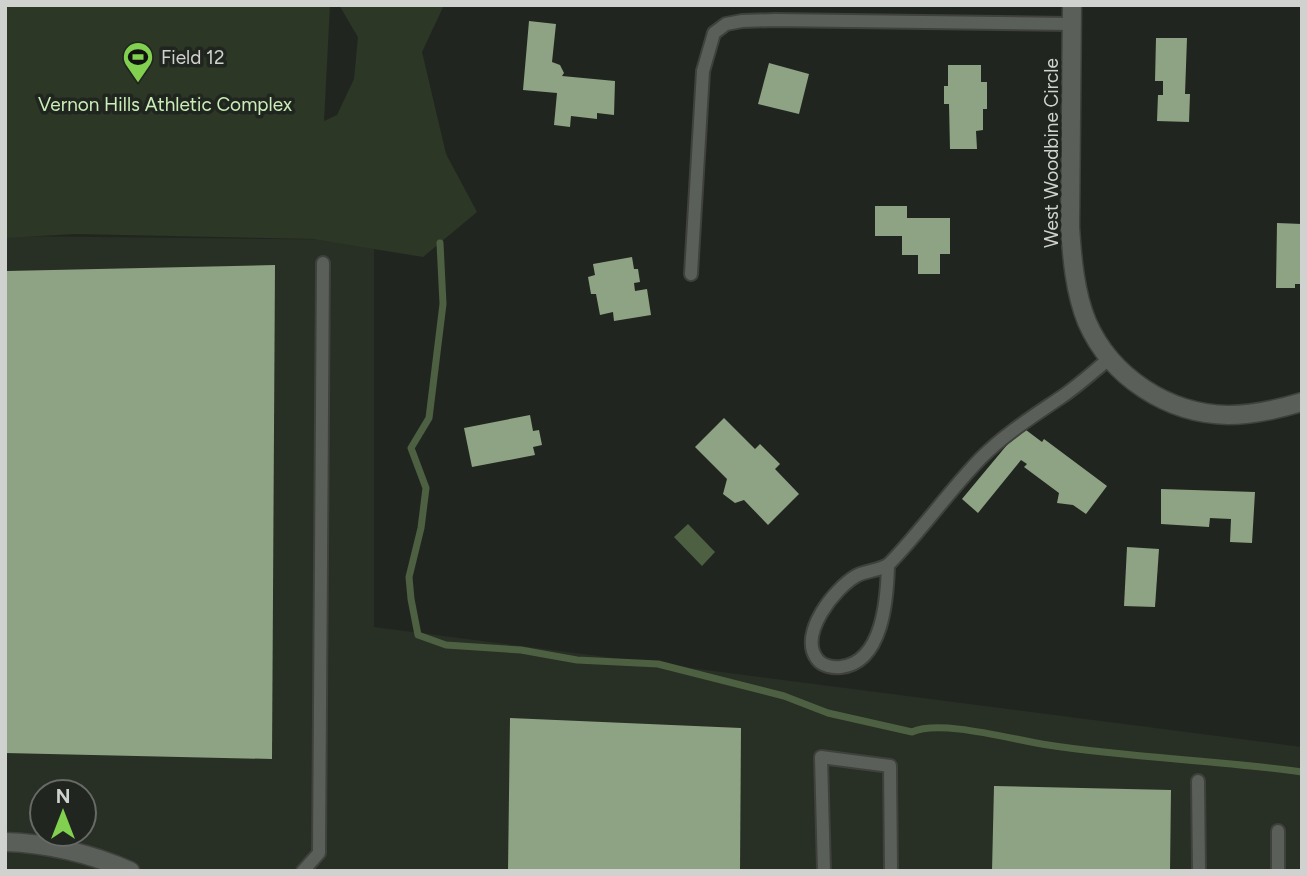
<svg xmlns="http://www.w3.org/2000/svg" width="1307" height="876" viewBox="0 0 1307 876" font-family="Figtree,sans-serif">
<rect width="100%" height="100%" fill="#21251f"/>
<!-- built -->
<path fill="#282f24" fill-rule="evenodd" d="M 5,236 L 374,240 L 374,627 L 1302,747 L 1302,871 L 5,871 ZM 42,792 L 84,792 L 84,834 L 42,834 Z"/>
<!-- green -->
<path fill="#2c3726" d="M 5,5 L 330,5 L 324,121 L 337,115 L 354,79 L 358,37 L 339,5 L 444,5 L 422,52 L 446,154 L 477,212 L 423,257 L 313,239 L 75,234 L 5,238 Z"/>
<!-- water -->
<path fill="#4d6042" d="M 688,524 L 715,552 L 702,566 L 674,537 Z"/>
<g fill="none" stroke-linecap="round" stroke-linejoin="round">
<!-- stream -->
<path stroke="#4d6042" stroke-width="7" d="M 440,243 L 443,304 L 429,418 L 411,448 L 426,488 L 421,528 L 409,577 L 411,599 L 418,635 L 446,645 L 521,650 L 577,660 L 658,664 L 784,696 L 828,713 L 912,732 C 941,719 1014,740 1048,745 C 1132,758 1217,760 1302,772"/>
</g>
<!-- building -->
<g fill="#8ea383">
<path d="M 529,21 L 556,24 L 552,62 L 560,65 L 564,73 L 562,76 L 615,81 L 614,115 L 597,113 L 597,119 L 571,116 L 570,127 L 554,125 L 557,93 L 523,90 Z"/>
<path d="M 1156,38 L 1187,38 L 1185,94 L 1190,94 L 1189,122 L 1157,121 L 1158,95 L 1163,95 L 1163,81 L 1155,81 Z"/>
<path d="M 769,63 L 809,74 L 799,114 L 758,104 Z"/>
<path d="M 948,65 L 981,65 L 981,82 L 987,82 L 987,109 L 983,109 L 983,130 L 976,131 L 977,149 L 950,149 L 949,104 L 944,104 L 944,86 L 948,86 Z"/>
<path d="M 875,206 L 907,206 L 907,218 L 950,218 L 950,254 L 940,254 L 940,274 L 918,274 L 918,255 L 902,255 L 902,236 L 875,236 Z"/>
<path d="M 1277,223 L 1302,224 L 1302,284 L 1295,284 L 1295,288 L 1276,288 Z"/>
<path d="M 632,257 L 634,269 L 638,269 L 640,282 L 634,283 L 635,291 L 647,289 L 651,315 L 614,321 L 613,312 L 600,315 L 596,294 L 591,294 L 588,277 L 595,275 L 593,264 Z"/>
<path d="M 275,265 L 272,759 L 5,753 L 7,271 Z"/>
<path d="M 530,415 L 533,431 L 539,430 L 542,445 L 533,447 L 535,455 L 472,467 L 464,428 Z"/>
<path d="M 724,418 L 755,449 L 760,444 L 780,464 L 775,469 L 799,494 L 768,525 L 744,500 L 735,503 L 723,494 L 727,479 L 695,447 Z"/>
<path d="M 1022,427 L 1042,442 L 1044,439 L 1107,486 L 1086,514 L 1073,505 L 1057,503 L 1059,493 L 1024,467 L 1027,464 L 1021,460 L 978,513 L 962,499 Z"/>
<path d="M 1161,489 L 1255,492 L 1252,543 L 1230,542 L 1231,519 L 1210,518 L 1209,527 L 1161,524 Z"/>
<path d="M 1127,547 L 1159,549 L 1155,607 L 1124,606 Z"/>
<path d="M 510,718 L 741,728 L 740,871 L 508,871 Z"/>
<path d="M 994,786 L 1171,790 L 1170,871 L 992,871 Z"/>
</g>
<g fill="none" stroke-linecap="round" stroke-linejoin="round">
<!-- service casing -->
<g stroke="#3e413c" stroke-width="16">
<g id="service">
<path d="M 691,274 L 703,71 L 714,33 L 726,24 L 742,21 L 775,20 L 1072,24"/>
<path d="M 888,566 C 887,599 883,662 841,667 C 833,668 822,666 817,659 C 798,634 835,588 856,576 C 866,570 882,571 890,563 C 922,530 949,491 981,458 C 1005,434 1032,417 1060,398 C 1078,386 1094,371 1110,358"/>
<path d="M 1198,781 L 1199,871"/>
<path d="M 1278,831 L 1278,871"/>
<path d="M 303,871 L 319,853 L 323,263"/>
<path d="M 824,871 L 821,757 L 890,766 L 891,871"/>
</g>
</g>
<!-- minor casing -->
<g stroke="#3e413c" stroke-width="21">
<path id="minor" d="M 1072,5 L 1070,227 C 1072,258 1075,293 1087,322 C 1111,377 1168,414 1228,415 C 1251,415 1279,409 1302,402"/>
</g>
<!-- tertiary casing -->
<g stroke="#3e413c" stroke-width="21">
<path id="tertiary" d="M 5,842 C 46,843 92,854 130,871"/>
</g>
<!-- service -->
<use href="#service" stroke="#5b5f59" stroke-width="12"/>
<!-- minor -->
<use href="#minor" stroke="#5b5f59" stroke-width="18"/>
<!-- tertiary -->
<use href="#tertiary" stroke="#5b5f59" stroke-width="18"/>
</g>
<!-- icons -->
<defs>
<g id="stadium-pin" transform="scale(1.575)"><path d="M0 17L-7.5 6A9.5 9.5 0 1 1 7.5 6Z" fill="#82d04f" stroke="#21251f"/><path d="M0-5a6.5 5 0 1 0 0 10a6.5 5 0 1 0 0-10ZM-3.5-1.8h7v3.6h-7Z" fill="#111"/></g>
</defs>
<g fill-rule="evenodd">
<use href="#stadium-pin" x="138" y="57"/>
</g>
<g text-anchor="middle" stroke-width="7" stroke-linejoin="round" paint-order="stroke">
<!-- poi labels -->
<g font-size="19" fill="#cfd2ce" stroke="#21251f" text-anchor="start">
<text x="161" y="64">Field 12</text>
</g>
<!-- park labels -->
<g font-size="19" fill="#caeeb7" stroke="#21251f">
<text x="165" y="111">Vernon Hills Athletic Complex</text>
</g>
<!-- street labels -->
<g font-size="19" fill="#cfd2ce" stroke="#21251f">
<text transform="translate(1051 153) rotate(-90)" y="7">West Woodbine Circle</text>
</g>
</g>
<!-- border -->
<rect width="1307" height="876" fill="none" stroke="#cfd2ce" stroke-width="14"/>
<!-- north arrow -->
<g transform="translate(63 813)"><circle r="33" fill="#21251f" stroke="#676a65" stroke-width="2"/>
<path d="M0-5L12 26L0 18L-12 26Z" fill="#82d04f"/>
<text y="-10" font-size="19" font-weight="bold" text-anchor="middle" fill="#cfd2ce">N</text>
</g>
</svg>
